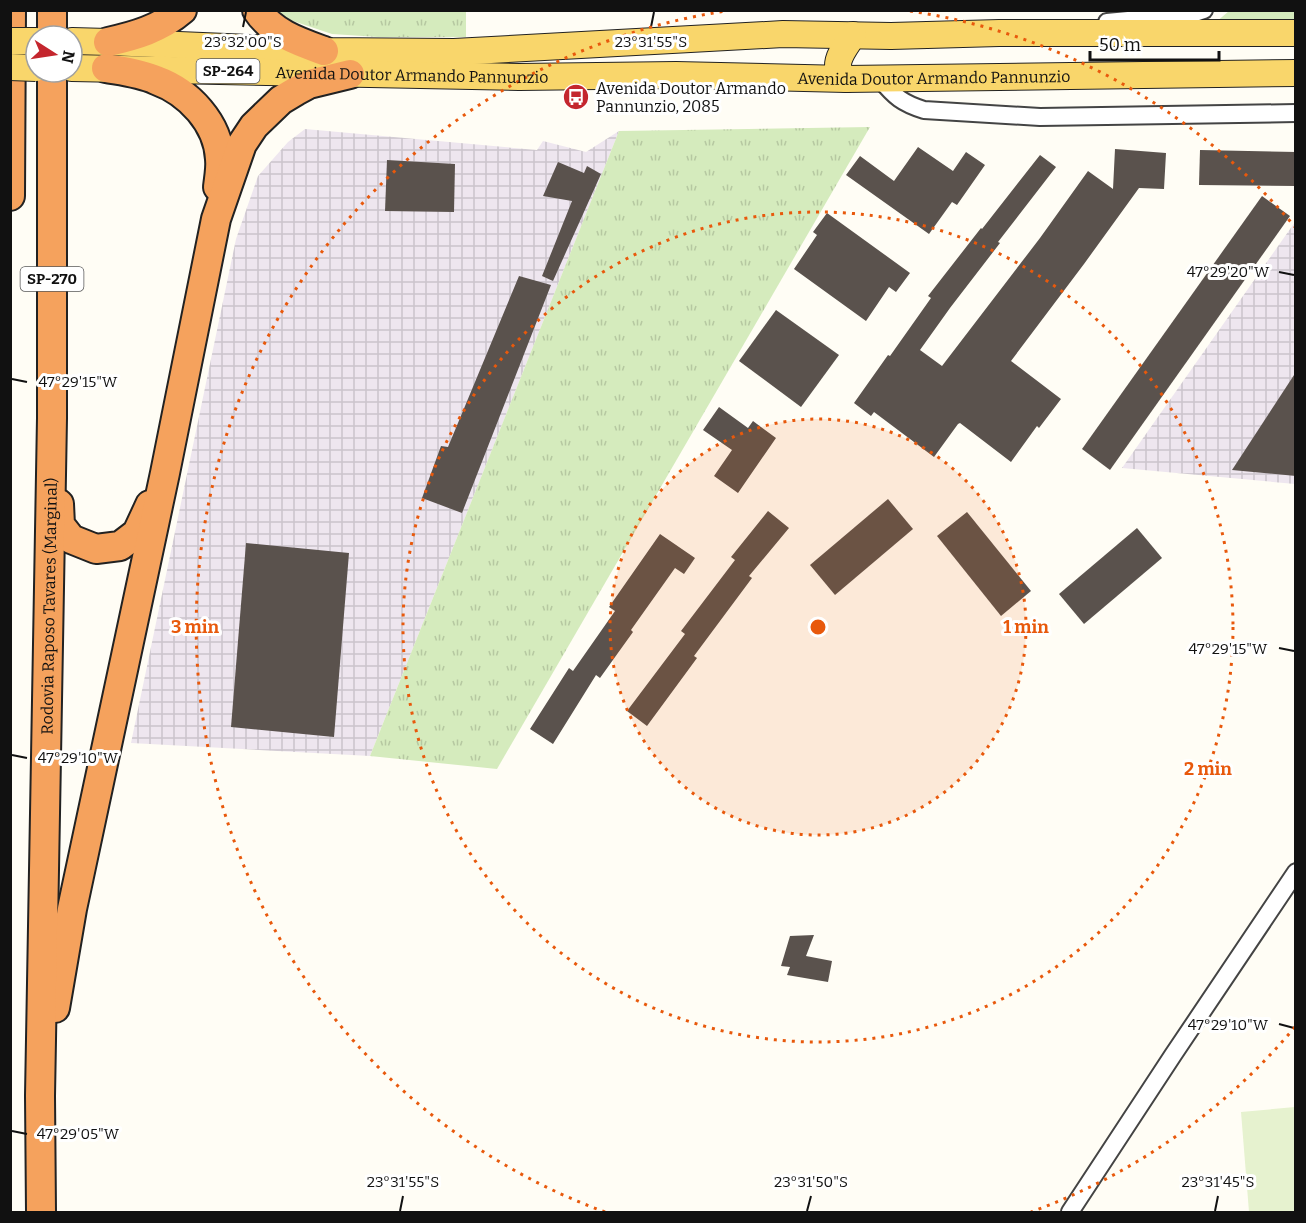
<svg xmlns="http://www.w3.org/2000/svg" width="1306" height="1223" viewBox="0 0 1306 1223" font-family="Bitter,serif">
<defs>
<pattern id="industrial-grid" width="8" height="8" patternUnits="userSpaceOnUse" patternTransform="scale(1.5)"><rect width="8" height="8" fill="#eee6ef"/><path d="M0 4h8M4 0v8" fill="none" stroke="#cbc4cc"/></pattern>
<pattern id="grass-tufts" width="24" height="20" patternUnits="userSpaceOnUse" patternTransform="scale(1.5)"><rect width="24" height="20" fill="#d5ebbd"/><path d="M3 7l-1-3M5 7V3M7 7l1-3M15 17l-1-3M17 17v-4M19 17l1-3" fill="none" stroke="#b6c8a1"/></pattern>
</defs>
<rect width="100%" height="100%" fill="#fffdf5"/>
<!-- industrial -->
<g fill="url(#industrial-grid)">
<path d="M 305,129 L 537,150 L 543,141 L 586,152 L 619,131 L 370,756 L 131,743 L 236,239 L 258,176 L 288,142 Z"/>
<path d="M 1295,222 L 1295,484 L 1122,468 Z"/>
</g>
<!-- grass -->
<g fill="url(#grass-tufts)">
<path d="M 275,11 L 466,11 L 466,37 L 378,37 L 332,34 L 287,19 Z"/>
<path d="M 1229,11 L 1295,11 L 1295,24 L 1215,23 Z"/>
<path d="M 870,127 L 497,769 L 370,756 L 619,131 Z"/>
</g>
<!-- pitch -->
<path fill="#e6f2cf" d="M 1295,1107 L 1295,1212 L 1249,1212 L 1241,1112 Z"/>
<!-- building -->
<g fill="#5a524d">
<path d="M 918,147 L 953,171 L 966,152 L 985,165 L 957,205 L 952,202 L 929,234 L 846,175 L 860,156 L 894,181 Z"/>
<path d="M 1115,149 L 1166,153 L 1164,189 L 1139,188 L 1084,264 L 1011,361 L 1061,399 L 1039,428 L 1037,426 L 1011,462 L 960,423 L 958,424 L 934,457 L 874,412 L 871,416 L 854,403 L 888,355 L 890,356 L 931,298 L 928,296 L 981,228 L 982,229 L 1040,155 L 1056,167 L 998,242 L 1000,243 L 950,308 L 920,350 L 942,366 L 1040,238 L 1088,171 L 1113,189 Z"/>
<path d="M 1200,150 L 1296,152 L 1296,186 L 1199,185 Z"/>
<path d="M 387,160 L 455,164 L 454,212 L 385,211 Z"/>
<path d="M 558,162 L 584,173 L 587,166 L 601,174 L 553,281 L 542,276 L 572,201 L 543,196 Z"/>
<path d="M 1262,196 L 1290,216 L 1110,470 L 1082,449 Z"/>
<path d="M 827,213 L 910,273 L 896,292 L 889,287 L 866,321 L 794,269 L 817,235 L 813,232 Z"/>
<path d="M 519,276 L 551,285 L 462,513 L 422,498 L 441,446 L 448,447 Z"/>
<path d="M 776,310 L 839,355 L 801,407 L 739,361 Z"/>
<path d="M 1296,372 L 1296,476 L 1232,470 Z"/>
<path d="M 719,407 L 748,428 L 753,421 L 776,438 L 738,493 L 714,476 L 732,450 L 703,430 Z"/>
<path d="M 888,499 L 913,529 L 835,595 L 810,565 Z"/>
<path d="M 768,511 L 789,528 L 749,576 L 752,578 L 694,656 L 697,658 L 647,726 L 627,711 L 685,634 L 681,631 L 735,560 L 731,557 Z"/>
<path d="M 967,512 L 1031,591 L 1001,616 L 937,536 Z"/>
<path d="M 1137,528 L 1162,558 L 1084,624 L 1059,594 Z"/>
<path d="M 660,534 L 695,558 L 684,574 L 675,568 L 631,630 L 633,632 L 600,678 L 596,675 L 553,744 L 530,729 L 569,668 L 573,671 L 615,611 L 609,607 Z"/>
<path d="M 246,543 L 349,553 L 334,737 L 231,727 Z"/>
<path d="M 814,935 L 806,956 L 832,961 L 828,982 L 787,975 L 790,967 L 781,966 L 790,936 Z"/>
</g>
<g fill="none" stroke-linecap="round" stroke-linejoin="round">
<!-- street casing -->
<g stroke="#444" stroke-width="20">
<g id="street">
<path d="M 1107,22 L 1192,14 L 1204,10"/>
<path d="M 880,79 C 895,97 902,103 924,110 L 1040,117 L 1296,113"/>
<path d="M 1070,1212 L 1173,1055 L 1296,872"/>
</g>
</g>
<!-- primary casing -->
<g stroke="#222" stroke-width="28">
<g id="primary">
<path d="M 72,41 L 108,42 L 324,51 L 454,52 L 783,34 L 891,36 L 999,33 L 1296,33"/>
<path id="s1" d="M 72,68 L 519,77 L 676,75 L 846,79 L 1296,73"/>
<path d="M 846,79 C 828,66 845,48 853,35"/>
</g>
</g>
<!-- highway casing -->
<g stroke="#222" stroke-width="32">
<g id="highway">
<path d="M 52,10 L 52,36"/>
<path d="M 257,10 C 272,33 299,42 324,51"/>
<path d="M 108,42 C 135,36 160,29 182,10"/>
<path d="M 106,68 C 123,71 141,73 156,80 C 189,92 218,123 220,159 C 221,168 219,178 218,187"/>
<path d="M 10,196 L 11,10"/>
<path d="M 59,504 L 60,525 L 71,539 L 96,549 L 120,546 L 137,533 L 150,505"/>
<path d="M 55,1008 L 72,909 L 165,473 L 216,219 L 242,144 L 254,126 L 281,100 L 296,91 L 309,84 L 350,74"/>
<path id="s2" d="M 41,1212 L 40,1096 L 52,418 L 52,72"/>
</g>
</g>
<!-- street -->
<use href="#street" stroke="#fff" stroke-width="16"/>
<!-- primary -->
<use href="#primary" stroke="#f9d66b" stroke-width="26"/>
<!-- highway -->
<use href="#highway" stroke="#f5a25d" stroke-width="28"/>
<!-- primary-bridge casing -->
<g stroke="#222" stroke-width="28" stroke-linecap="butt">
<g id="primary-bridge">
<path d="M 10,41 L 36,41"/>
<path d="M 10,67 L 36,68"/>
</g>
</g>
<!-- primary-bridge -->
<use href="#primary-bridge" stroke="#f9d66b" stroke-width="26"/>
</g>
<!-- ticks -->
<path fill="none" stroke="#111" stroke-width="2" d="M 243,27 L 246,12M 651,27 L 654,12M 1279,272 L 1294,275M 12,379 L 27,382M 1279,648 L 1294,651M 12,755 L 27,758M 1279,1024 L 1294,1028M 12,1131 L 27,1134M 400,1211 L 403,1196M 807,1211 L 811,1196M 1215,1211 L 1218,1196"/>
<!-- distance rings -->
<circle cx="818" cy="627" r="208" fill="#e8590c" fill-opacity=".12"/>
<g fill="none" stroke="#e8590c" stroke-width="3" stroke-dasharray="3 6">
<circle cx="818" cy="627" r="208"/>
<circle cx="818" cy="627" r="415"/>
<path d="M1295 1027A623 623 0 0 1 1031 1212M605 1212A623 623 0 0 1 726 11M910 11A623 623 0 0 1 1295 227"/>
</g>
<!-- icons -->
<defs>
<g id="bus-disc" transform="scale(1.35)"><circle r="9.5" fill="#c4262e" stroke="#fff"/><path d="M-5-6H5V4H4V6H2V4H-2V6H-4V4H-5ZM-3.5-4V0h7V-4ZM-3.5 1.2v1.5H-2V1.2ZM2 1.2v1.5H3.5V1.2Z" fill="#fff"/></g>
</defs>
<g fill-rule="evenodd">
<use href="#bus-disc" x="576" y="97"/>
</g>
<g text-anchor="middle" stroke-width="6" stroke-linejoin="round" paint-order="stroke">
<!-- shield labels -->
<g fill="#fff" stroke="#585858" stroke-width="1.5">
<rect x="196.5" y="59" width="63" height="24" rx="4.5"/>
<rect x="20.5" y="267" width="63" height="24" rx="4.5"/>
</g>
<g font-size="15" font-weight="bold" fill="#111">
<text x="228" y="76">SP-264</text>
<text x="52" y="284">SP-270</text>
</g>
<!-- street labels -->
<g font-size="16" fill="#111" stroke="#fff">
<text dy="6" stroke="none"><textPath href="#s1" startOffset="340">Avenida Doutor Armando Pannunzio</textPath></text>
<text dy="6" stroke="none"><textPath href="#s1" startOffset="862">Avenida Doutor Armando Pannunzio</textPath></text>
<text dy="6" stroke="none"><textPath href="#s2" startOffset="606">Rodovia Raposo Tavares (Marginal)</textPath></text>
</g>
<!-- poi labels -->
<g font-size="16" fill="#111" stroke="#fff" text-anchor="start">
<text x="596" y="94">Avenida Doutor Armando<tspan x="596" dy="18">Pannunzio, 2085</tspan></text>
</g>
</g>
<g font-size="15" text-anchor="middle" fill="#111" stroke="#fff" stroke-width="6" stroke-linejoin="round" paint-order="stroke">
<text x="243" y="47">23°32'00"S</text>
<text x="651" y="47">23°31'55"S</text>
<text x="1228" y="277">47°29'20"W</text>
<text x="78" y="387">47°29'15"W</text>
<text x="1228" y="654">47°29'15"W</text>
<text x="78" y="763">47°29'10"W</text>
<text x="1228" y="1030">47°29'10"W</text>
<text x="78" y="1139">47°29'05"W</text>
<text x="403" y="1187">23°31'55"S</text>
<text x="811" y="1187">23°31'50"S</text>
<text x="1218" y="1187">23°31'45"S</text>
</g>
<circle cx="818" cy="627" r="9" fill="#e8590c" stroke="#fff" stroke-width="3"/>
<g font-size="18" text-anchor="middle" font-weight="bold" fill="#e8590c" stroke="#fff" stroke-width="6" stroke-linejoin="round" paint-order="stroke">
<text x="1026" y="633">1 min</text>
<text x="195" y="633">3 min</text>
<text x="1208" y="775">2 min</text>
</g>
<!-- border -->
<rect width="1306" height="1223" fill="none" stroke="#111111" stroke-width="24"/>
<!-- north arrow -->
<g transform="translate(54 54) rotate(102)"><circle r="28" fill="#ffffff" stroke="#a0a0a0" stroke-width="1.5"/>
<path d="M0-4.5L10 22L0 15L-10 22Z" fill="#c4262e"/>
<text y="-9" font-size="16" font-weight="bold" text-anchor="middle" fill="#111111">N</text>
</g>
<!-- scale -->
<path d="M1090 51v9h129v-9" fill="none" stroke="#111111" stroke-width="3"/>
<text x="1099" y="51" font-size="18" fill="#111111" stroke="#ffffff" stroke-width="4.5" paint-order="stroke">50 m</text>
</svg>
